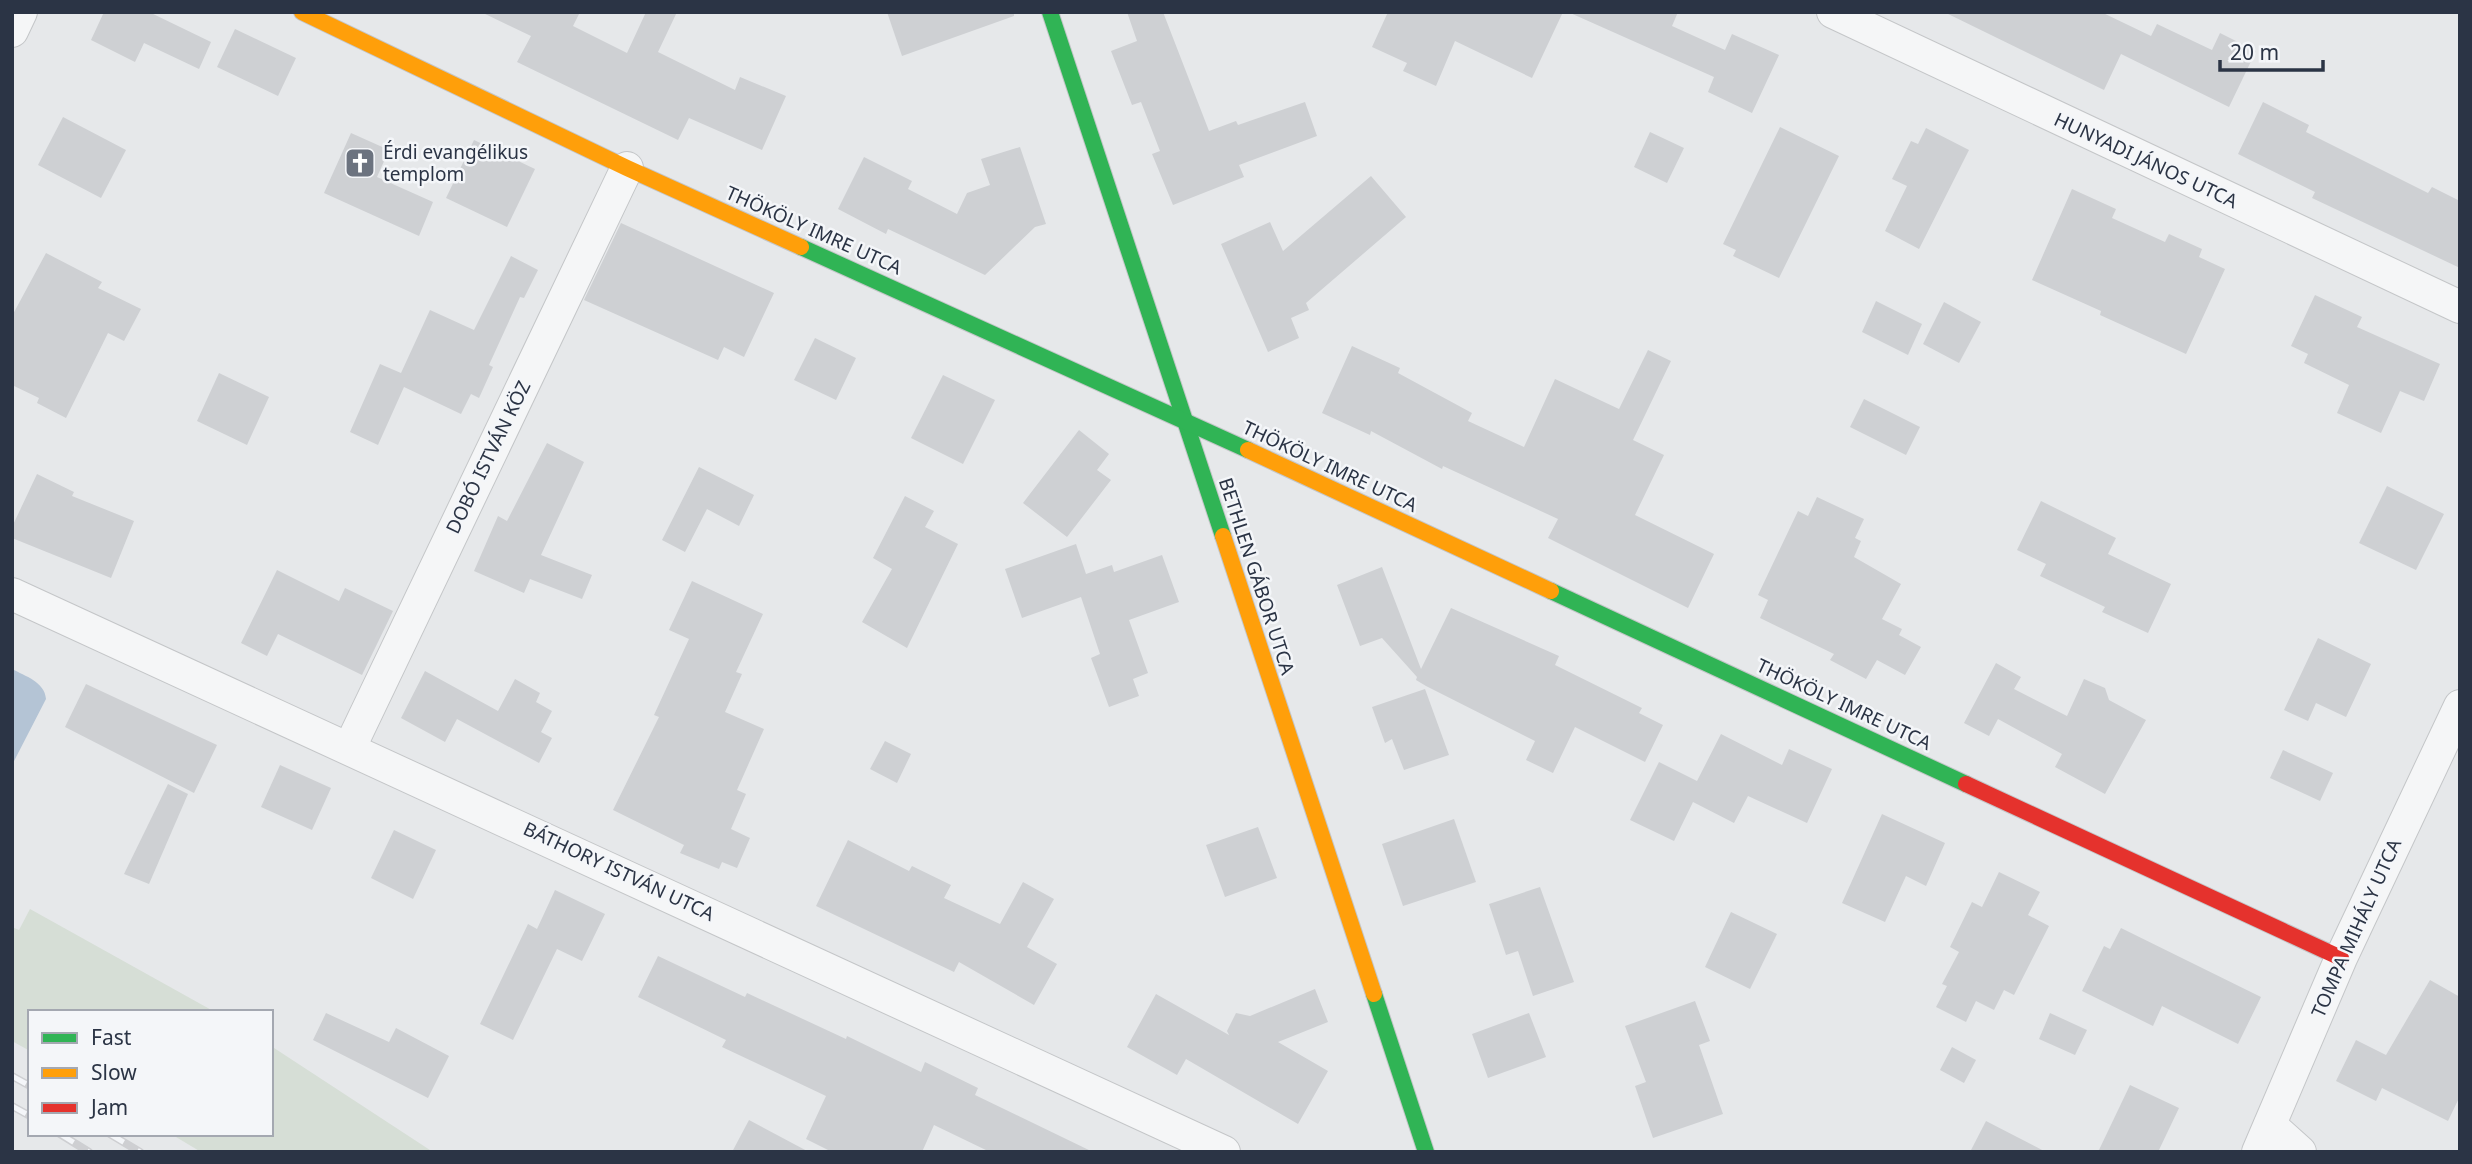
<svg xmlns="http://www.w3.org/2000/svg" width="2472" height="1164" viewBox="0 0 2472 1164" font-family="'Noto Sans',sans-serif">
<rect width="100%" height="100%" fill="#e6e8ea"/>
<!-- green -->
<g fill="#d6ded6">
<path d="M 30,909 L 215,1012 L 30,1012 L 30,1051 L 12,1041 L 12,927 L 19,930 Z"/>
<path d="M 271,1046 L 433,1152 L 201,1152 L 171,1134 L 271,1134 Z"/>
</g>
<!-- water -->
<path fill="#b4c4d5" d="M 12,669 C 25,676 45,682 46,699 L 12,765 Z"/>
<!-- building -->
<g fill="#ced0d3">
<path d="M 104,12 L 149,12 L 211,42 L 199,69 L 144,43 L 135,62 L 91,40 Z"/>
<path d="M 481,12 L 580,12 L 573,26 L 627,53 L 646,12 L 677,12 L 658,52 L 735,90 L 740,77 L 786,96 L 762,150 L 689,118 L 678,140 L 517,62 L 531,36 Z"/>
<path d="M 887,12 L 1014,12 L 1014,16 L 902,56 Z"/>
<path d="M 1127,12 L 1163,12 L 1209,131 L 1236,121 L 1238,125 L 1305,102 L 1317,136 L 1239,165 L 1244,177 L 1173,205 L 1152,154 L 1160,151 L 1141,102 L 1132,105 L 1111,51 L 1137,41 Z"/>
<path d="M 1388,12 L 1563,12 L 1532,78 L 1455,41 L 1436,86 L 1403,71 L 1407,63 L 1372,47 Z"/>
<path d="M 1568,12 L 1678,12 L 1672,26 L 1725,50 L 1732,34 L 1779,55 L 1752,113 L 1708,92 L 1714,77 Z"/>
<path d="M 1944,12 L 2101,12 L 2151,36 L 2157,24 L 2212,50 L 2220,33 L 2256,51 L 2229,107 L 2121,54 L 2104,90 Z"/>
<path d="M 235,29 L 296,58 L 278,96 L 217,67 Z"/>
<path d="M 2263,102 L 2309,125 L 2306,132 L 2428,193 L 2432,187 L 2460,201 L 2460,268 L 2312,198 L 2315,192 L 2238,154 Z"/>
<path d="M 63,117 L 126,150 L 101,198 L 38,165 Z"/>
<path d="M 1780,127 L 1839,156 L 1779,278 L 1733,256 L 1736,250 L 1723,244 Z"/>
<path d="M 1926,128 L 1969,150 L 1919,249 L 1885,231 L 1907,186 L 1892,179 L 1911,141 L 1918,144 Z"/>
<path d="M 1650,132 L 1684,148 L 1667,183 L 1634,167 Z"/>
<path d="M 351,133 L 389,150 L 377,177 L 433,202 L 419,236 L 324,193 Z"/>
<path d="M 474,140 L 535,169 L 507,227 L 446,198 Z"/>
<path d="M 1020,147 L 1046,224 L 1035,227 L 985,275 L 888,229 L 886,234 L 838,209 L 864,157 L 912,181 L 908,189 L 957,214 L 967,193 L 990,185 L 981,159 Z"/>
<path d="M 1371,176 L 1406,217 L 1306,303 L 1309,310 L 1291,318 L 1299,338 L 1268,352 L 1221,244 L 1270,222 L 1283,251 Z"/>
<path d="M 2072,189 L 2116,209 L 2112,218 L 2165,242 L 2169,234 L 2202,249 L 2199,257 L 2225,269 L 2186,354 L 2100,315 L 2101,311 L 2032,280 Z"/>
<path d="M 621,223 L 774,293 L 744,357 L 724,347 L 718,360 L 584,300 Z"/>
<path d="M 46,253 L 102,282 L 98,288 L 141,309 L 124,341 L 108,333 L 66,418 L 37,403 L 39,398 L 12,385 L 12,316 Z"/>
<path d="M 511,256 L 538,270 L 524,298 L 520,297 L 489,365 L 493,367 L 479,398 L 471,394 L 461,414 L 404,387 L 378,445 L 350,432 L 380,364 L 401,373 L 430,310 L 474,330 Z"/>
<path d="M 2315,295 L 2362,317 L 2357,327 L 2440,364 L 2424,401 L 2400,391 L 2381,433 L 2337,413 L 2349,385 L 2304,363 L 2308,354 L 2291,346 Z"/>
<path d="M 1876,301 L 1922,324 L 1908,355 L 1862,332 Z"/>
<path d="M 1944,302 L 1981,322 L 1959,363 L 1923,344 Z"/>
<path d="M 815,338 L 856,358 L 836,400 L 794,380 Z"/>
<path d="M 1352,346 L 1400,368 L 1398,373 L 1472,413 L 1468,421 L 1524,447 L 1555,379 L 1619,409 L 1648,350 L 1671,361 L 1633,440 L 1664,455 L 1635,515 L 1714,554 L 1688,608 L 1548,538 L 1558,519 L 1443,466 L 1442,469 L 1371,431 L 1370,435 L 1322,413 Z"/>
<path d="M 219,373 L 269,397 L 247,445 L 197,421 Z"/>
<path d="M 943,375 L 995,400 L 963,464 L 911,438 Z"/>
<path d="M 1864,399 L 1920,427 L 1906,455 L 1850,427 Z"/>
<path d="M 1079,430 L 1109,454 L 1097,470 L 1111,480 L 1067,537 L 1023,503 Z"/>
<path d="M 547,443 L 584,462 L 541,555 L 592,575 L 582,599 L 530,579 L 524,593 L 474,571 L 498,516 L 507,521 Z"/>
<path d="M 699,467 L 754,495 L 739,526 L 707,509 L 685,552 L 662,540 Z"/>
<path d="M 37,474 L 74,492 L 72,496 L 134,521 L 111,578 L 12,538 L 12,527 Z"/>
<path d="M 2387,486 L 2444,514 L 2416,570 L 2359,543 Z"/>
<path d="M 905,496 L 934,511 L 925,527 L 958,544 L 907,648 L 862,622 L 892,569 L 873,558 Z"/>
<path d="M 1817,497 L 1864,519 L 1855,538 L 1861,541 L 1854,557 L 1901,584 L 1882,619 L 1902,629 L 1899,635 L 1921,647 L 1905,675 L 1877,660 L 1866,679 L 1830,660 L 1834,654 L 1760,618 L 1768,600 L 1758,595 L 1798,511 L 1808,516 Z"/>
<path d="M 2041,501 L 2116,538 L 2108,554 L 2171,584 L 2148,633 L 2102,612 L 2105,607 L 2040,576 L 2046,564 L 2017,550 Z"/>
<path d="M 1076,544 L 1086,574 L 1112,565 L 1114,572 L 1162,555 L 1179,602 L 1129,620 L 1148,673 L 1133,679 L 1139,696 L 1109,707 L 1091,658 L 1100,654 L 1081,597 L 1022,618 L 1005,569 Z"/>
<path d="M 1382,567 L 1421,669 L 1451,608 L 1559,656 L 1555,665 L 1642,708 L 1639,713 L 1663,725 L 1645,762 L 1575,727 L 1553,773 L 1526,760 L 1535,741 L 1426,686 L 1416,680 L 1417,677 L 1382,638 L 1360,646 L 1337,585 Z"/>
<path d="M 277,570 L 339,601 L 345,588 L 393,611 L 362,675 L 278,634 L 267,656 L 241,643 Z"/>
<path d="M 692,581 L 763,614 L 736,672 L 742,674 L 725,712 L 764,729 L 737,790 L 746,794 L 731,829 L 750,838 L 737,868 L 722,862 L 719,869 L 680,853 L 684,845 L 613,810 L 659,717 L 654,715 L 689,639 L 669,630 Z"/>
<path d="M 2318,638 L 2371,664 L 2346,717 L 2316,703 L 2308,721 L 2284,710 Z"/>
<path d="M 1996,663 L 2021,677 L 2014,689 L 2067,716 L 2084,679 L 2105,688 L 2109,700 L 2146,720 L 2105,794 L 2055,767 L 2062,754 L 1998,719 L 1989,736 L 1964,723 Z"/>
<path d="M 425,671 L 498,711 L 515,679 L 540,693 L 536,702 L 552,711 L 541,732 L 552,738 L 539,763 L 457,719 L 445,742 L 401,718 Z"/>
<path d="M 86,684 L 217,745 L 194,793 L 65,727 Z"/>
<path d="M 1425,689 L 1449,755 L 1404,770 L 1392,739 L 1385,743 L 1372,707 Z"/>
<path d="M 1721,734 L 1782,765 L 1789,749 L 1832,769 L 1807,823 L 1748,796 L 1734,823 L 1693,802 L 1674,841 L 1630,820 L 1659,762 L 1697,781 Z"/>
<path d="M 885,741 L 911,754 L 897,783 L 870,769 Z"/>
<path d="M 2283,750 L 2333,773 L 2320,801 L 2270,778 Z"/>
<path d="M 280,765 L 331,788 L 312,830 L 261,807 Z"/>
<path d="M 168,784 L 188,794 L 149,884 L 124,874 Z"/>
<path d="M 1882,814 L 1945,843 L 1926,886 L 1906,876 L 1885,922 L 1842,903 Z"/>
<path d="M 1454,819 L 1476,882 L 1403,906 L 1382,844 Z"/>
<path d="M 1258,827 L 1277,878 L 1225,897 L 1206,845 Z"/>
<path d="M 394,830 L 436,850 L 413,899 L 371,878 Z"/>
<path d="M 848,840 L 909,871 L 912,866 L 951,885 L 944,898 L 1000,924 L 1023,882 L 1054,899 L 1027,947 L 1057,964 L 1034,1005 L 959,962 L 954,972 L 816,906 Z"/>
<path d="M 1999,872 L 2040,892 L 2028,915 L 2049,926 L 2014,995 L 2004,990 L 1994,1010 L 1976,1001 L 1966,1022 L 1936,1007 L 1947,986 L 1942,984 L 1959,952 L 1950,947 L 1972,902 L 1982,907 Z"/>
<path d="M 1540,887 L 1574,982 L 1533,996 L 1518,951 L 1506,955 L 1489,904 Z"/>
<path d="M 555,890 L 605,914 L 582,961 L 557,949 L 513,1040 L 480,1024 L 528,924 L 537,929 Z"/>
<path d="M 1731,912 L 1777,934 L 1750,989 L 1705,967 Z"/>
<path d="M 2121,928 L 2261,997 L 2238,1044 L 2162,1006 L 2153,1026 L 2082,991 L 2104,946 L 2110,949 Z"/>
<path d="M 658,956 L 745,997 L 747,993 L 846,1039 L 847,1036 L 921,1072 L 925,1062 L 978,1088 L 975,1095 L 1093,1152 L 990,1152 L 934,1125 L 922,1152 L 832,1152 L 806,1139 L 826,1096 L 722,1047 L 726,1040 L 638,997 Z"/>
<path d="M 2430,980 L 2460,997 L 2460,1096 L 2448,1121 L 2382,1088 L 2376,1101 L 2336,1081 L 2356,1040 L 2386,1055 Z"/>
<path d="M 1315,989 L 1328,1022 L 1278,1042 L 1328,1071 L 1298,1124 L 1186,1059 L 1177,1075 L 1127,1047 L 1156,994 L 1229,1035 L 1227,1031 L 1236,1013 L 1250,1016 Z"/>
<path d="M 1695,1001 L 1710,1041 L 1699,1045 L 1723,1114 L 1653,1138 L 1635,1086 L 1646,1082 L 1625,1026 Z"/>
<path d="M 326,1013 L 389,1042 L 396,1028 L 449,1056 L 428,1098 L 313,1040 Z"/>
<path d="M 1529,1013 L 1546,1057 L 1488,1078 L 1472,1034 Z"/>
<path d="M 2050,1013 L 2087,1030 L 2075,1055 L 2039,1039 Z"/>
<path d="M 1952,1047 L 1976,1060 L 1964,1083 L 1940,1070 Z"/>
<path d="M 2130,1085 L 2179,1108 L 2158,1152 L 2098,1152 Z"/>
<path d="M 749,1120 L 809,1152 L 732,1152 Z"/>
<path d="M 1986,1121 L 2046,1152 L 1970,1152 Z"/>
</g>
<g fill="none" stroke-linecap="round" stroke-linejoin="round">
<!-- street casing -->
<g stroke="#c4c6c8" stroke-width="34">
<g id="street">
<path d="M 1833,12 L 2460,307"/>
<path d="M 12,31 L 21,12"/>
<path d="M 12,594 L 1224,1152"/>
<path d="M 350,747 L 627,168"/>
<path d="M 2270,1125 L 2300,1152"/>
<path d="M 2258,1152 L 2341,958 L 2460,706"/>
</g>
</g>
<!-- fast casing -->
<g stroke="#c4c6c8" stroke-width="18">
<g id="fast">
<path d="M 1050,12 L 1223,536"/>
<path d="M 801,247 L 1248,450"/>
<path d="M 1551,591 L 1966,784"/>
<path d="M 1374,994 L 1426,1152"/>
</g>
</g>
<!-- slow casing -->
<g stroke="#c4c6c8" stroke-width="18">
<g id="slow">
<path d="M 302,12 L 627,168 L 801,247"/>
<path d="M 1248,450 L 1551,591"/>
<path d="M 1223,536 L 1374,994"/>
</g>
</g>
<!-- jam casing -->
<g stroke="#c4c6c8" stroke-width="18">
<path id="jam" d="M 1966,784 L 2341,958"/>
</g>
<!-- street -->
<use href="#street" stroke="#f5f6f7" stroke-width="32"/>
<!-- fast -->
<use href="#fast" stroke="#30b455" stroke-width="16"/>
<!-- slow -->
<use href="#slow" stroke="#ff9f0a" stroke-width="16"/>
<!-- jam -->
<use href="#jam" stroke="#e5322d" stroke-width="16"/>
<!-- rail casing -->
<g stroke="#cecfd2" stroke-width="8">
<g id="rail">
<path d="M 12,1076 L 30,1086"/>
<path d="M 12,1106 L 30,1116"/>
<path d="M 60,1134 L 89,1152"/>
<path d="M 110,1134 L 140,1152"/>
</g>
</g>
<!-- rail -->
<use href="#rail" stroke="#f4f6f9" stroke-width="5" stroke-dasharray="16" stroke-linecap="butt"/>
</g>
<!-- icons -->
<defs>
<g id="church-square" transform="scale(1.575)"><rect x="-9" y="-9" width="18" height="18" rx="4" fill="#6c737f" stroke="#f4f6f9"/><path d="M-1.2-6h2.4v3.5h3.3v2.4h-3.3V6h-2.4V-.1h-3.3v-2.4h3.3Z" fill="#fff"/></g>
</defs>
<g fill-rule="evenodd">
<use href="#church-square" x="360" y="163"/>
</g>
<g text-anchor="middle" stroke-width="5" stroke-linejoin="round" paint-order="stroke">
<!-- poi labels -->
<g font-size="19" fill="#2b3445" stroke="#f4f6f9" text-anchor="start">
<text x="383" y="159">Érdi evangélikus<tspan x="383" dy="22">templom</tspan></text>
</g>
<!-- street labels -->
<g font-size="19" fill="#2b3445" stroke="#f4f6f9">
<text transform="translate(2146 160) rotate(25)" y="7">HUNYADI JÁNOS UTCA</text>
<text transform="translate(814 230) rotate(24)" y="7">THÖKÖLY IMRE UTCA</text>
<text transform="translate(488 457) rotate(-64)" y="7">DOBÓ ISTVÁN KÖZ</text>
<text transform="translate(1330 466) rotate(25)" y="7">THÖKÖLY IMRE UTCA</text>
<text transform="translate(1257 576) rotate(72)" y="7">BETHLEN GÁBOR UTCA</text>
<text transform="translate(1844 704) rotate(25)" y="7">THÖKÖLY IMRE UTCA</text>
<text transform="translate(619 871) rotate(25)" y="7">BÁTHORY ISTVÁN UTCA</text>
<text transform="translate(2356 928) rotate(-66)" y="7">TOMPA MIHÁLY UTCA</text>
</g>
</g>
<!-- border -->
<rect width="2472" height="1164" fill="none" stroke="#2b3445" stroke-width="28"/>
<!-- legend -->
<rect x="28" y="1010" width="245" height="126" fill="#f4f6f9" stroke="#a4a8b1" stroke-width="2"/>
<rect x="42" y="1033" width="35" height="10" fill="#30b455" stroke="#a4a8b1" stroke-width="2"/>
<text x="91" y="1045" font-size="21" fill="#2b3445">Fast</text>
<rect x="42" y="1068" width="35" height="10" fill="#ff9f0a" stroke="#a4a8b1" stroke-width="2"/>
<text x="91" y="1080" font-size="21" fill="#2b3445">Slow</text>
<rect x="42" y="1103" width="35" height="10" fill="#e5322d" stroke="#a4a8b1" stroke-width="2"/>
<text x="91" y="1115" font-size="21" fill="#2b3445">Jam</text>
<!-- scale -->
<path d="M2220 60v10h103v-10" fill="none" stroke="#2b3445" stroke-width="3.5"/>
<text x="2230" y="60" font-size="21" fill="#2b3445" stroke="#f4f6f9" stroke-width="5" paint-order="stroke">20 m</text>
</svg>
